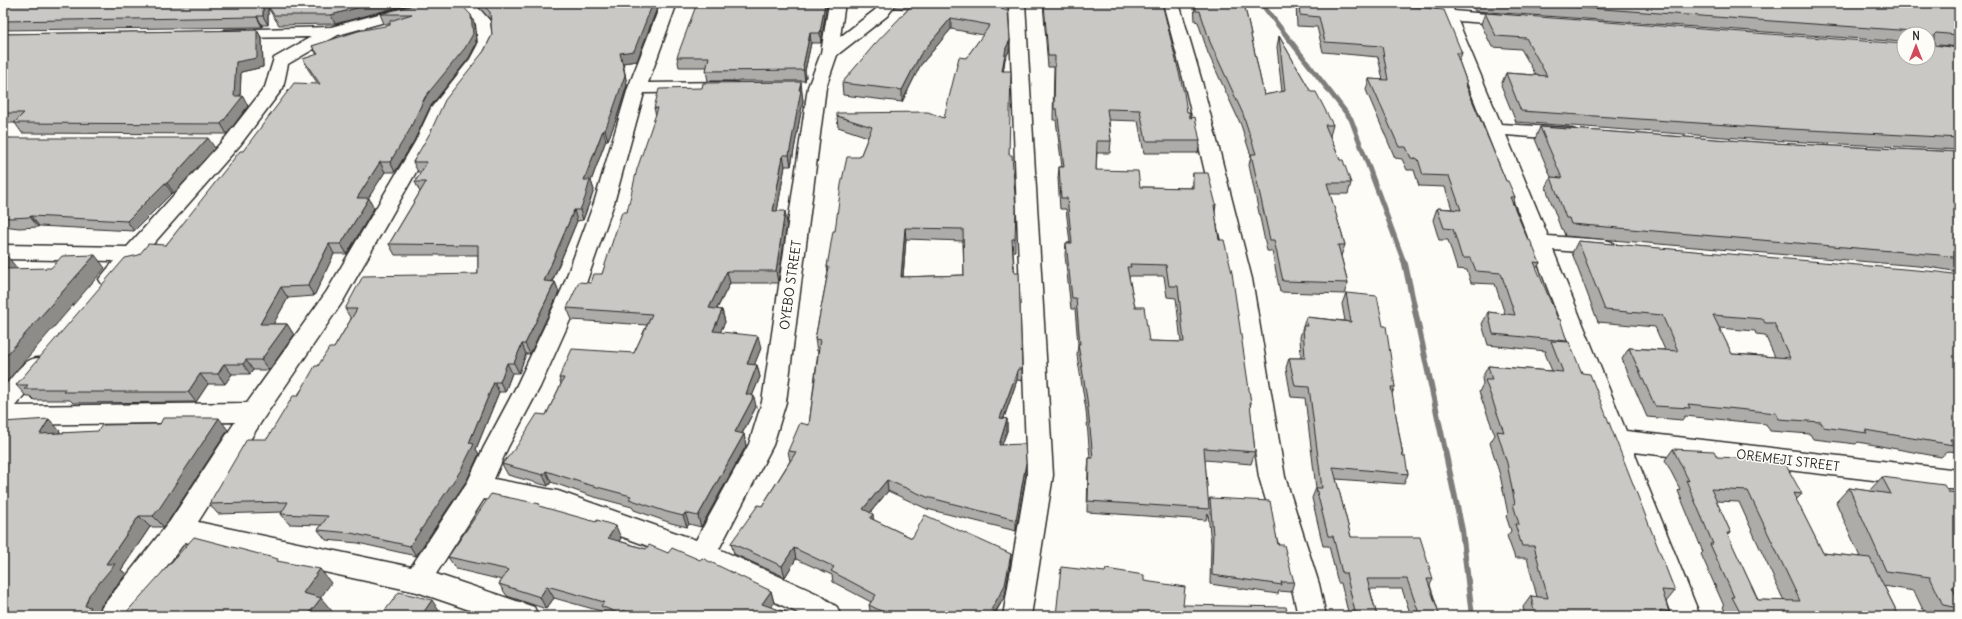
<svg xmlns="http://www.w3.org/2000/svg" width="1962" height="619" viewBox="0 0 1962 619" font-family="Delius,sans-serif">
<rect width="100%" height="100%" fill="#fdfcf7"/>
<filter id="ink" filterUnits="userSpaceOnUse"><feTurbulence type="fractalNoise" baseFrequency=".025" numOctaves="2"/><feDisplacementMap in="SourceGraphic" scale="8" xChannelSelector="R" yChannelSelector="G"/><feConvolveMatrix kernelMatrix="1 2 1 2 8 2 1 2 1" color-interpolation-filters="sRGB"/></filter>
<g filter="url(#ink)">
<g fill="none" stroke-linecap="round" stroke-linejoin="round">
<!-- stream-far1 -->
<path stroke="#7e7d7b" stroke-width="5" d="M 1261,3 L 1351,119 L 1405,265"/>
<!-- stream -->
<path stroke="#7e7d7b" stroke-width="6" d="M 1405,264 L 1462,530 L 1472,616"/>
<!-- street casing -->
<g stroke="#2b2b2b" stroke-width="3">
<g id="street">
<path d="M 419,3 L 445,3 L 443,6 L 338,35 L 288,64 L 283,88 L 240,145 L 118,284 L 110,286 L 102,284 L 99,279 L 114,261 L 3,259 L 3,245 L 127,247 L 226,137 L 265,87 L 274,58 L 311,37 L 230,38 L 224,36 L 222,33 L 224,30 L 331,27 Z"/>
<path d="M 457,3 L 474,3 L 492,23 L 494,44 L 486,60 L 448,109 L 433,142 L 343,301 L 263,419 L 198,522 L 411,567 L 468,481 L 484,447 L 516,387 L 562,289 L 594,203 L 628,88 L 661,3 L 677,3 L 648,83 L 732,82 L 738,83 L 741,87 L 738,91 L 732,92 L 644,93 L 614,203 L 584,289 L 540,387 L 508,447 L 494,479 L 558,491 L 696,540 L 749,444 L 762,402 L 808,87 L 821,53 L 829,3 L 845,3 L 840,37 L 875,10 L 881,3 L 897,3 L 887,16 L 837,55 L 826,87 L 786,402 L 773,445 L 719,549 L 820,595 L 837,607 L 841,616 L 804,616 L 692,562 L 557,513 L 484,499 L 436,574 L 534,607 L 538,616 L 487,616 L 417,592 L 185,542 L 129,616 L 98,616 L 102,607 L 170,521 L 235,422 L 3,425 L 3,388 C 15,375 26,353 45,359 L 49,365 L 15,406 L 247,403 L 327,291 L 415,142 L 431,108 L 470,59 L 478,44 L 476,24 Z"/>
<path d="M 1009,3 L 1025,3 L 1053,475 L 1031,616 L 1003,616 L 1027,475 Z"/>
<path d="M 1163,3 L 1179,3 L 1202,82 L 1252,279 L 1285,477 L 1319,584 L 1326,616 L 1298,616 L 1291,584 L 1259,477 L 1230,279 L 1184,82 Z"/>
<path d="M 1435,3 L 1451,3 L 1454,11 L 1520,17 L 1522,20 L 1520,23 L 1514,25 L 1458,21 L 1501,124 L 1568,128 L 1575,130 L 1577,134 L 1575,138 L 1568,140 L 1506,135 L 1548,236 L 1605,240 L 1612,242 L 1615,247 L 1612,252 L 1605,254 L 1553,250 L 1626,431 L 1959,470 L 1959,490 L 1634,452 L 1700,616 L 1672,616 L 1530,242 L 1442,19 L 1429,17 L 1427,14 L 1429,11 L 1438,9 Z"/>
</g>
</g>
<!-- street -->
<use href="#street" fill="#fdfcf7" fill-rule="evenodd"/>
</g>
<!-- wall -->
<g fill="#adaca9" stroke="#2b2b2b" fill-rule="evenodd">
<path d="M 3,3 L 413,3 L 335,24 L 279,25 L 268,8 L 268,25 L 262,25 L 262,27 L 3,30 Z"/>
<path d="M 421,3 L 475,25 L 476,44 L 469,58 L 430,107 L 414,141 L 395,172 L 385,172 L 368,198 L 374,208 L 347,254 L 334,254 L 314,296 L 288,298 L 273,324 L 287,324 L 294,335 L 269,370 L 253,370 L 250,374 L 232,374 L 225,384 L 208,384 L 196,402 L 73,403 L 70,400 L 34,400 L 30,396 L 26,396 L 16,385 L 139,255 L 166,245 L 243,151 L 318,84 L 308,69 L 303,59 L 317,55 L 312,46 L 390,25 L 390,24 L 384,24 L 380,14 Z"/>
<path d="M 475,3 L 659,3 L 637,61 L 623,63 L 627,85 L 616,120 L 608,140 L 606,140 L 591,181 L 594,190 L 583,220 L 577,221 L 552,282 L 555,282 L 559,292 L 530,354 L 526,354 L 519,373 L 512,373 L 505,392 L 499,392 L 476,449 L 479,454 L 467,480 L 416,556 L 358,543 L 326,540 L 318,530 L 321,525 L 289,524 L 281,514 L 282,512 L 218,514 L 209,504 L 267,439 L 318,366 L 334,348 L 351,319 L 345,309 L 478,274 L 478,255 L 395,255 L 389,244 L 420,192 L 415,182 L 421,172 L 418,172 L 413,162 L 484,51 L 492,35 L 490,19 Z"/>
<path d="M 827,3 L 821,43 L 811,43 L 805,71 L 806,76 L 805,81 L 708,81 L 706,71 L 707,67 L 679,67 L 677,57 Z"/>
<path d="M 858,3 L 880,3 L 876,7 L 858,6 Z"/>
<path d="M 894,3 L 1005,3 L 1003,10 L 1010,40 L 1009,51 L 1005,59 L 1003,71 L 1015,239 L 1015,251 L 1013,251 L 1022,369 L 1022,381 L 1017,380 L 1004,418 L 1007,419 L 1007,431 L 1002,444 L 1026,475 L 1016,531 L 927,509 L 888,491 L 870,513 L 874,520 L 912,538 L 1011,554 L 1010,565 L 1005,596 L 996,612 L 1009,616 L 871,616 L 869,605 L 871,602 L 833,582 L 832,575 L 796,559 L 785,577 L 734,554 L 731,543 L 762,506 L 790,461 L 788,451 L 809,425 L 818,351 L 817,351 L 815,339 L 828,272 L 827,267 L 835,231 L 860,157 L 868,137 L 838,127 L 837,116 L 944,118 L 966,58 L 983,35 L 951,29 L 920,66 L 902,102 L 843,95 L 842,83 L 908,9 L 895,8 ZM 906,239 L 963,241 L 964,275 L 903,277 Z"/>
<path d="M 1043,3 L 1162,3 L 1187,112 L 1190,118 L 1200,141 L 1198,153 L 1144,153 L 1138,121 L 1109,120 L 1111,141 L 1110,153 L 1097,153 L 1096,170 L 1140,187 L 1191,188 L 1193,173 L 1216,205 L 1215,212 L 1219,240 L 1251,403 L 1250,407 L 1255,452 L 1251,464 L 1205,460 L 1208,503 L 1210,498 L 1278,545 L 1294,582 L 1291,592 L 1279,591 L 1278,594 L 1210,584 L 1211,544 L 1208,513 L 1206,520 L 1087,512 L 1088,469 L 1089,458 L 1090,458 L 1086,410 L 1077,355 L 1078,344 L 1075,309 L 1071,309 L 1065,255 L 1066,243 L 1070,243 L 1066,209 L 1060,209 L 1058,178 L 1059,167 L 1062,167 L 1056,120 L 1053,120 L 1054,67 L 1048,67 ZM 1130,276 L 1164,276 L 1167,297 L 1176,298 L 1181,342 L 1149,341 L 1135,307 L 1129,278 Z"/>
<path d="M 1194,3 L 1244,3 L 1264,95 L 1282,92 L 1277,47 L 1279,36 L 1311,92 L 1333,125 L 1330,136 L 1340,160 L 1351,183 L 1348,194 L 1330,194 L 1345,245 L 1341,256 L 1348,283 L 1344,294 L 1280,292 L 1272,251 L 1267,251 L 1249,165 L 1251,156 L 1241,125 L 1208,53 L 1198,22 L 1195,21 Z"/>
<path d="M 1296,3 L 1372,3 L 1462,53 L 1459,61 L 1467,83 L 1466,85 L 1506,181 L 1515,197 L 1513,203 L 1528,240 L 1540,263 L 1536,269 L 1567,341 L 1566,342 L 1582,373 L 1675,591 L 1666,602 L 1669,612 L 1665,616 L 1525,616 L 1523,607 L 1531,596 L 1537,597 L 1527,558 L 1515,558 L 1507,536 L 1511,531 L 1506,516 L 1508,514 L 1500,475 L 1490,443 L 1495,435 L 1479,392 L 1483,384 L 1482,378 L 1488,366 L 1552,371 L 1545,353 L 1546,351 L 1488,345 L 1482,324 L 1488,312 L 1505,314 L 1495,284 L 1471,283 L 1467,270 L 1457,269 L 1448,240 L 1439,240 L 1433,220 L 1437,208 L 1452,209 L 1445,187 L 1419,186 L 1414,170 L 1407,170 L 1402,159 L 1395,158 L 1366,90 L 1369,79 L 1383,80 L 1378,57 L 1323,52 L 1317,27 L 1297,26 Z"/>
<path d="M 1391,3 L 1437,3 L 1435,7 Z"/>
<path d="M 1471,3 L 1959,3 L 1959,47 L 1938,45 L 1959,48 L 1959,150 L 1765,140 L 1516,122 L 1501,85 L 1506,73 L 1536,75 L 1521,49 L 1492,47 L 1481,24 L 1485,13 L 1904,58 L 1928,34 L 1904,34 L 1904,42 L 1475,11 Z"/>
<path d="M 257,30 L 262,39 L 263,67 L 241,72 L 240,96 L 248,106 L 227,134 L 22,133 L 15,123 L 3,123 L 3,34 Z"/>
<path d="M 802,94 L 803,101 L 791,166 L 785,166 L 777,211 L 787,223 L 778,283 L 730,283 L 717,309 L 722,310 L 725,322 L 720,332 L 761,348 L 754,365 L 757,365 L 760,377 L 752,396 L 756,407 L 742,434 L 744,434 L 746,446 L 701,527 L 689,524 L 687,527 L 671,523 L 634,510 L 632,507 L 591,496 L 551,482 L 548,486 L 508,475 L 502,464 L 546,415 L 561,384 L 559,378 L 634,353 L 647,325 L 572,320 L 567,308 L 591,283 L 602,274 L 627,212 L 656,116 L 654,108 Z"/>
<path d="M 1540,127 L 1772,143 L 1959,152 L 1959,272 L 1929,267 L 1565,236 L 1563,230 L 1561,229 L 1546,188 L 1551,177 L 1535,139 Z"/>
<path d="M 3,138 L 215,148 L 174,193 L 172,193 L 134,231 L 39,226 L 38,227 L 19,228 L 3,226 Z"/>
<path d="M 1578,241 L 1959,275 L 1959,452 L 1948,451 L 1941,457 L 1858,442 L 1856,444 L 1813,439 L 1810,434 L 1770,431 L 1766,424 L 1685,416 L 1682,420 L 1647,417 L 1622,359 L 1629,348 L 1665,350 L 1655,327 L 1598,322 L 1572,253 ZM 1719,328 L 1755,331 L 1756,334 L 1765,335 L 1775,357 L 1732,354 Z"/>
<path d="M 1346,293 L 1395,387 L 1392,394 L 1403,456 L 1408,474 L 1404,484 L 1336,479 L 1351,537 L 1433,579 L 1430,585 L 1440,616 L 1411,616 L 1402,589 L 1370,589 L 1377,616 L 1349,616 L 1341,583 L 1338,583 L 1329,546 L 1323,546 L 1312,498 L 1316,488 L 1305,398 L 1291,397 L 1286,368 L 1289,358 L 1301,358 L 1300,337 L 1306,317 L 1345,321 L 1342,304 Z"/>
<path d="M 3,422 L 60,431 L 59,433 L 228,430 L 169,520 L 164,527 L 150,527 L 121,570 L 126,574 L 101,606 L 98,613 L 101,616 L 3,616 Z"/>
<path d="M 1673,449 L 1717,457 L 1802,494 L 1796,500 L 1823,553 L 1860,557 L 1836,502 L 1849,488 L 1869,491 L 1882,477 L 1948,492 L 1959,493 L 1959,611 L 1953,616 L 1926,616 L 1914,591 L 1884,586 L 1899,616 L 1727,616 L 1723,607 L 1724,606 L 1701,554 L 1703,552 L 1678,491 L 1680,489 L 1665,460 ZM 1716,501 L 1739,502 L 1784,601 L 1758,600 L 1728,536 L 1731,533 Z"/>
<path d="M 542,507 L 621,538 L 619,541 L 646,549 L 668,553 L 771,591 L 774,603 L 771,607 L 796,616 L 606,616 L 604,612 L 554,598 L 546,609 L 507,596 L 499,584 L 502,580 L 456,569 L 448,557 Z"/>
</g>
<!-- shaded-wall -->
<g fill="#8d8c89" stroke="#2b2b2b">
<path d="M 263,3 L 265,3 L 268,8 L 268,25 L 263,16 Z"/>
<path d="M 374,3 L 413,3 L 335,24 L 331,15 Z"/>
<path d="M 653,3 L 659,3 L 637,61 L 623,63 L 627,85 L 616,120 L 608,140 L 605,130 L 620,53 Z"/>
<path d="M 825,3 L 827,3 L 821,43 L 820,33 Z"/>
<path d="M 875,3 L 880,3 L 876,7 Z"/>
<path d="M 1003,3 L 1005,3 L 1001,20 L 1001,9 Z"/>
<path d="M 471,15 L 475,25 L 476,44 L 469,58 L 430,107 L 414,141 L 395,172 L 390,162 Z"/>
<path d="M 257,16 L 262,25 L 262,27 L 257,17 Z"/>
<path d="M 951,18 L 951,29 L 920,66 L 902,102 L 902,90 L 920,55 Z"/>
<path d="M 257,30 L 262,39 L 263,67 L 241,72 L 240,100 L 243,96 L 248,106 L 227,134 L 221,124 L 236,62 Z"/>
<path d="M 810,33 L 811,43 L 805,71 L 806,76 L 805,81 L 803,66 Z"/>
<path d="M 1010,40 L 1009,51 L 1005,59 L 1002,82 L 1002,71 L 1006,48 Z"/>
<path d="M 801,82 L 803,101 L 791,166 L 789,155 Z"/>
<path d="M 603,130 L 606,140 L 591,181 L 594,190 L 583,220 L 580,210 L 584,180 Z"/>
<path d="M 208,138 L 215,148 L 174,193 L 167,183 Z"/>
<path d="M 783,155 L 785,166 L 775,223 L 773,211 Z"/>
<path d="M 380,162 L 385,172 L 362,208 L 357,198 Z"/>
<path d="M 165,183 L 172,193 L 134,231 L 127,221 Z"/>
<path d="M 369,198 L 374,208 L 347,254 L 341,244 Z"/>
<path d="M 574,210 L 577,221 L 548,291 L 544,281 Z"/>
<path d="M 785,211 L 787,223 L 778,283 L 776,271 Z"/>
<path d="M 31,216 L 39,226 L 38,227 L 30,217 Z"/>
<path d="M 905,228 L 906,239 L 902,288 L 901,277 Z"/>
<path d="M 329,244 L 334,254 L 314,296 L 308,286 Z"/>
<path d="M 6,255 L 17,268 L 4,282 L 3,280 L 3,259 Z"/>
<path d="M 95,255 L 105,268 L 3,386 L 3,359 Z"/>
<path d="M 727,271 L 730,283 L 711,320 L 709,308 Z"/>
<path d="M 555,282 L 559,292 L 530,354 L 525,344 Z"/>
<path d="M 281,287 L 288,298 L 267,335 L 260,324 Z"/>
<path d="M 722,310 L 725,322 L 715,343 L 713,331 Z"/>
<path d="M 287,324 L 294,335 L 269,370 L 261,360 Z"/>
<path d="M 758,336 L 761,348 L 750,376 L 747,364 Z"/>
<path d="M 522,344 L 526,354 L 519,373 L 514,363 Z"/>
<path d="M 246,360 L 253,370 L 250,374 L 243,364 Z"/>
<path d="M 507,363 L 512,373 L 505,392 L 500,382 Z"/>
<path d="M 224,364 L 232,374 L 225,384 L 218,374 Z"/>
<path d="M 757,365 L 760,377 L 748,406 L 746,394 Z"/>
<path d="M 1018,369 L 1017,380 L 1000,429 L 1000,418 Z"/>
<path d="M 200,374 L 208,384 L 196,402 L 188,392 Z"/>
<path d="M 494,382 L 499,392 L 476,449 L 479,454 L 467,480 L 416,556 L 410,546 L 469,443 Z"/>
<path d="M 754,396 L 756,407 L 737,443 L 735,432 Z"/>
<path d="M 219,418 L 228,430 L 169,520 L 164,527 L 153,516 Z"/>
<path d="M 49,419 L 60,431 L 51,446 L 40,434 Z"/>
<path d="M 1007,419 L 1007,431 L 998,456 L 999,445 Z"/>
<path d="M 744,434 L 746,446 L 701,527 L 698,516 Z"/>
<path d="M 1026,463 L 1026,475 L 1016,531 L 1016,520 Z"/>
<path d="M 546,471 L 551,482 L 548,486 L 543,475 Z"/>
<path d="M 887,480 L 888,491 L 864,520 L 863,509 Z"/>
<path d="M 685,513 L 689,524 L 687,527 L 683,516 Z"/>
<path d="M 873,514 L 874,526 L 870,518 Z"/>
<path d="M 139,516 L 150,527 L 121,570 L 126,574 L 101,606 L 98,613 L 101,616 L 85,616 L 85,606 L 89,595 L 106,564 Z"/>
<path d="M 616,526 L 621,538 L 613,551 L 608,538 Z"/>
<path d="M 794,548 L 796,559 L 785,577 L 782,566 Z"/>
<path d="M 1011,554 L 1010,565 L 1005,596 L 993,616 L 991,610 Z"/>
<path d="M 320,569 L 331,583 L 315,606 L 303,593 Z"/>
<path d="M 547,586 L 554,598 L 546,609 L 540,597 Z"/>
<path d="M 771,591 L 774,603 L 766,616 L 762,604 Z"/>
<path d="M 321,598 L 332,611 L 329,616 L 310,616 L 308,615 Z"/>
<path d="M 432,600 L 441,614 L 439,616 L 421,616 Z"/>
<path d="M 623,610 L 626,616 L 621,616 L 620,614 Z"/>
</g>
<!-- building -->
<g fill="#c9c8c4" stroke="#2b2b2b" fill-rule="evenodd">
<path d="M 3,3 L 263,3 L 263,16 L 257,16 L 257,17 L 3,21 Z"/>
<path d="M 266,3 L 374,3 L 331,15 L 274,15 Z"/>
<path d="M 421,3 L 460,3 L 471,15 L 473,34 L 465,48 L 425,97 L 409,131 L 390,162 L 380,162 L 357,198 L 369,198 L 341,244 L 329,244 L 308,286 L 281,287 L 260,324 L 287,324 L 261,360 L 246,360 L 243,364 L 224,364 L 218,374 L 200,374 L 188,392 L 63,392 L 66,389 L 24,389 L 28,385 L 16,385 L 125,258 L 139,255 L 148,244 L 166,245 L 240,151 L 243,151 L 294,83 L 320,84 L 303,59 L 318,54 L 312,46 L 358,31 L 390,25 L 390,21 L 412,14 L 380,14 Z"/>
<path d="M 481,3 L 653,3 L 634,51 L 620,53 L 625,75 L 613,110 L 605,130 L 603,130 L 584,180 L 590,180 L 585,198 L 580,210 L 574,210 L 544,281 L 555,282 L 525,344 L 522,344 L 514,363 L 507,363 L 500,382 L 494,382 L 469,443 L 474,444 L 461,470 L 410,546 L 351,533 L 318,530 L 328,516 L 281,514 L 288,502 L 209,504 L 247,439 L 267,439 L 293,396 L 298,396 L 315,366 L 318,366 L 329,348 L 334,348 L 357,309 L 345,309 L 363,276 L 478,274 L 478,245 L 389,244 L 426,182 L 415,182 L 427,162 L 413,162 L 430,133 L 445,100 L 484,51 L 492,35 L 490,12 Z"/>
<path d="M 697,3 L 825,3 L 820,33 L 810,33 L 803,66 L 804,66 L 803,70 L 706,71 L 709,57 L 677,57 Z"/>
<path d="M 914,3 L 1003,3 L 1001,9 L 1008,11 L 1010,40 L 1006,48 L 1002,71 L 1011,71 L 1009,155 L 1012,155 L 1016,209 L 1015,239 L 1012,239 L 1014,273 L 1019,273 L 1022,369 L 1018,369 L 1000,418 L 1007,419 L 999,445 L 1025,444 L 1026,463 L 1016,520 L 927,497 L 887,480 L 863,509 L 873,514 L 870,518 L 912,538 L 925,515 L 1011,554 L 1005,585 L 991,610 L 1009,616 L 891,616 L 869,605 L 876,595 L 831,571 L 834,567 L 794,548 L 782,566 L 731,543 L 758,505 L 762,506 L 796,452 L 788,451 L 800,423 L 809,425 L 820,340 L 815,339 L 829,267 L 827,267 L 833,231 L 835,231 L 841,185 L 847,157 L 860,157 L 872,127 L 837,116 L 837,113 L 928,112 L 944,118 L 959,57 L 966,58 L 990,25 L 951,18 L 920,55 L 902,90 L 842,83 L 874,45 ZM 905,228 L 963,229 L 964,275 L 901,277 Z"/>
<path d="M 1044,3 L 1162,3 L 1184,93 L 1187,112 L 1189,112 L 1190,118 L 1195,117 L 1200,141 L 1146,141 L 1140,110 L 1107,109 L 1111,141 L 1097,141 L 1096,170 L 1138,171 L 1140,187 L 1193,188 L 1193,173 L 1208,173 L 1216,205 L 1214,205 L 1219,240 L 1224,240 L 1232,273 L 1251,403 L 1250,403 L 1255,452 L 1204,448 L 1209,509 L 1088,501 L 1089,458 L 1093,458 L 1087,399 L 1078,344 L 1080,344 L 1076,298 L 1072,298 L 1066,243 L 1072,243 L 1067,198 L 1061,198 L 1059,167 L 1064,167 L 1057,109 L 1054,109 L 1055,56 L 1048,56 ZM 1130,264 L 1166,265 L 1169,286 L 1178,286 L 1184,342 L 1149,341 L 1144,307 L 1135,307 L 1127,267 L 1131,267 Z"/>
<path d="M 1196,3 L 1244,3 L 1264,95 L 1285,91 L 1279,36 L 1311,92 L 1316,92 L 1333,125 L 1325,125 L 1340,160 L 1343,160 L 1351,183 L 1327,183 L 1345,245 L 1338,245 L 1348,283 L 1283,281 L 1274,240 L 1270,240 L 1251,154 L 1256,154 L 1243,114 L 1210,42 L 1200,11 L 1196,11 Z"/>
<path d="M 1299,3 L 1372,3 L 1444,10 L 1462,53 L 1456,53 L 1467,83 L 1465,83 L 1506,181 L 1508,181 L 1515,197 L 1510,197 L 1528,240 L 1530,240 L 1540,263 L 1534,262 L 1558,319 L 1560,319 L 1567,341 L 1493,334 L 1488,312 L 1515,315 L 1501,273 L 1476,271 L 1471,258 L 1462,258 L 1453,229 L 1444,228 L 1437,208 L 1461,210 L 1449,176 L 1423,175 L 1418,159 L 1411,158 L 1406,147 L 1399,147 L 1369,79 L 1388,80 L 1382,46 L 1325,42 L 1319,17 L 1300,15 Z"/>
<path d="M 1518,3 L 1959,3 L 1959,35 L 1936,33 L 1934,35 L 1934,45 L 1959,48 L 1959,138 L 1772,128 L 1521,111 L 1506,73 L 1547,76 L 1526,38 L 1496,36 L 1485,13 L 1904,44 L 1904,58 L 1928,58 L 1928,34 L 1913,34 L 1913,33 L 1912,31 Z"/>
<path d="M 257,30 L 257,58 L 236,62 L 234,96 L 243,96 L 221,124 L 14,123 L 24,113 L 3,113 L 3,34 Z"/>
<path d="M 801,82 L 799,90 L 801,90 L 789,155 L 783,155 L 773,211 L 785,211 L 776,271 L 727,271 L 709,308 L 722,310 L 713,331 L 758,336 L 747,364 L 757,365 L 746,394 L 754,396 L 735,432 L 744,434 L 698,516 L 685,513 L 683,516 L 667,512 L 629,499 L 631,496 L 586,484 L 546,471 L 543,475 L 502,464 L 517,446 L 537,414 L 546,415 L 564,378 L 559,378 L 572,349 L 634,353 L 652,314 L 567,308 L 579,282 L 591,283 L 594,274 L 602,274 L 622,212 L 627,212 L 637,169 L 658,108 L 654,108 L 659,89 L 702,88 L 703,83 Z"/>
<path d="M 1540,127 L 1772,143 L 1959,152 L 1959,258 L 1939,255 L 1571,224 L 1569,218 L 1566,218 L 1551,177 L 1562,178 Z"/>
<path d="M 3,138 L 208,138 L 167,183 L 165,183 L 127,221 L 31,216 L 30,217 L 11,218 L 3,217 Z"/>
<path d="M 1578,241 L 1939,272 L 1959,275 L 1959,439 L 1950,439 L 1953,445 L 1865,430 L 1867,433 L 1823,427 L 1821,422 L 1779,419 L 1776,413 L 1688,404 L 1690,408 L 1655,406 L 1629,348 L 1678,351 L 1662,315 L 1605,310 ZM 1713,315 L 1763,319 L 1765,323 L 1774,323 L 1790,358 L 1732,354 Z"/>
<path d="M 95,255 L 3,359 L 3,269 L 51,268 L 62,256 Z"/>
<path d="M 1346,293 L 1377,296 L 1383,326 L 1386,326 L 1395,387 L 1391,387 L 1403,456 L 1405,456 L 1408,474 L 1333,467 L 1351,537 L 1420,537 L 1433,579 L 1427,579 L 1440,616 L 1420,616 L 1407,579 L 1367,579 L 1377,616 L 1356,616 L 1346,573 L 1342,573 L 1333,536 L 1328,536 L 1316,488 L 1322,488 L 1309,387 L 1295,386 L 1289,358 L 1305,358 L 1303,326 L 1307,326 L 1306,317 L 1351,322 Z"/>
<path d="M 1551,341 L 1569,342 L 1582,373 L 1590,374 L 1675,591 L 1662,590 L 1669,612 L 1660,610 L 1662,616 L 1535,616 L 1531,596 L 1548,598 L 1534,546 L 1522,546 L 1515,524 L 1519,524 L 1513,504 L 1515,504 L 1507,463 L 1497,431 L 1504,432 L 1485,380 L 1492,380 L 1488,366 L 1563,372 Z"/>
<path d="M 163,418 L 219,418 L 159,509 L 153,516 L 139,516 L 106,564 L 115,564 L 89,595 L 85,606 L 91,607 L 85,616 L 3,616 L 3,422 L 49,419 L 40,434 L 98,431 L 102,425 L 160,424 Z"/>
<path d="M 1673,449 L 1714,451 L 1717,457 L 1783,460 L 1802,494 L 1793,493 L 1823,553 L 1870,558 L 1899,616 L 1742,616 L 1732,597 L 1734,597 L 1710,544 L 1713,544 L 1686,480 L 1689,481 ZM 1711,489 L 1748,491 L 1800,601 L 1758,600 L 1727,533 L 1731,533 Z"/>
<path d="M 1882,477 L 1944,485 L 1948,492 L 1959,493 L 1959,588 L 1952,587 L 1959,601 L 1959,608 L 1943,605 L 1930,577 L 1886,571 L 1849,488 L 1891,494 Z"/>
<path d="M 491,494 L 540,504 L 539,506 L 596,522 L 597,520 L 616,526 L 608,538 L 646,549 L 649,545 L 668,553 L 672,548 L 700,560 L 702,558 L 771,591 L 762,604 L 796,616 L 637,616 L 623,610 L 620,614 L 601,606 L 604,602 L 547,586 L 540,597 L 499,584 L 509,570 L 448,557 Z"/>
<path d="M 1210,498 L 1270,501 L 1278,545 L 1284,545 L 1294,582 L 1281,582 L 1282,585 L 1212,575 L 1213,535 Z"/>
<path d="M 194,537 L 278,559 L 277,561 L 320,569 L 303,593 L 321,598 L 308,615 L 316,616 L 123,616 Z"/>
<path d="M 1061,567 L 1105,572 L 1106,569 L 1144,575 L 1144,581 L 1185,587 L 1183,605 L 1286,607 L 1288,616 L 1056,616 Z"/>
<path d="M 399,592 L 432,600 L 421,616 L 381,616 Z"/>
<path d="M 818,614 L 823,616 L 817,616 Z"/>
</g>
</g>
<g text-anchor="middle" stroke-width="3" stroke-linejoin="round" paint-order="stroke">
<!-- street labels -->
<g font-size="13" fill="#2b2b2b" stroke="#fdfcf7">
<text transform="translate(790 285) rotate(-82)" y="5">OYEBO STREET</text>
<text transform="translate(1788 460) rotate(7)" y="5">OREMEJI STREET</text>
</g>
</g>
<!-- margin -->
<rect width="1962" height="619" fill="none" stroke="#fdfcf7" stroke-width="16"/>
<rect x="8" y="8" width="1946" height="603" fill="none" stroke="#2b2b2b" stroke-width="1.5" filter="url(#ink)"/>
<!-- north arrow -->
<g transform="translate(1916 46)"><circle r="19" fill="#fdfcf7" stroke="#a9a8a5"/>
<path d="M0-3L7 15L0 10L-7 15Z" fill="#d1495b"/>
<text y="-6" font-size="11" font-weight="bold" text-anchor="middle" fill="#2b2b2b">N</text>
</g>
</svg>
